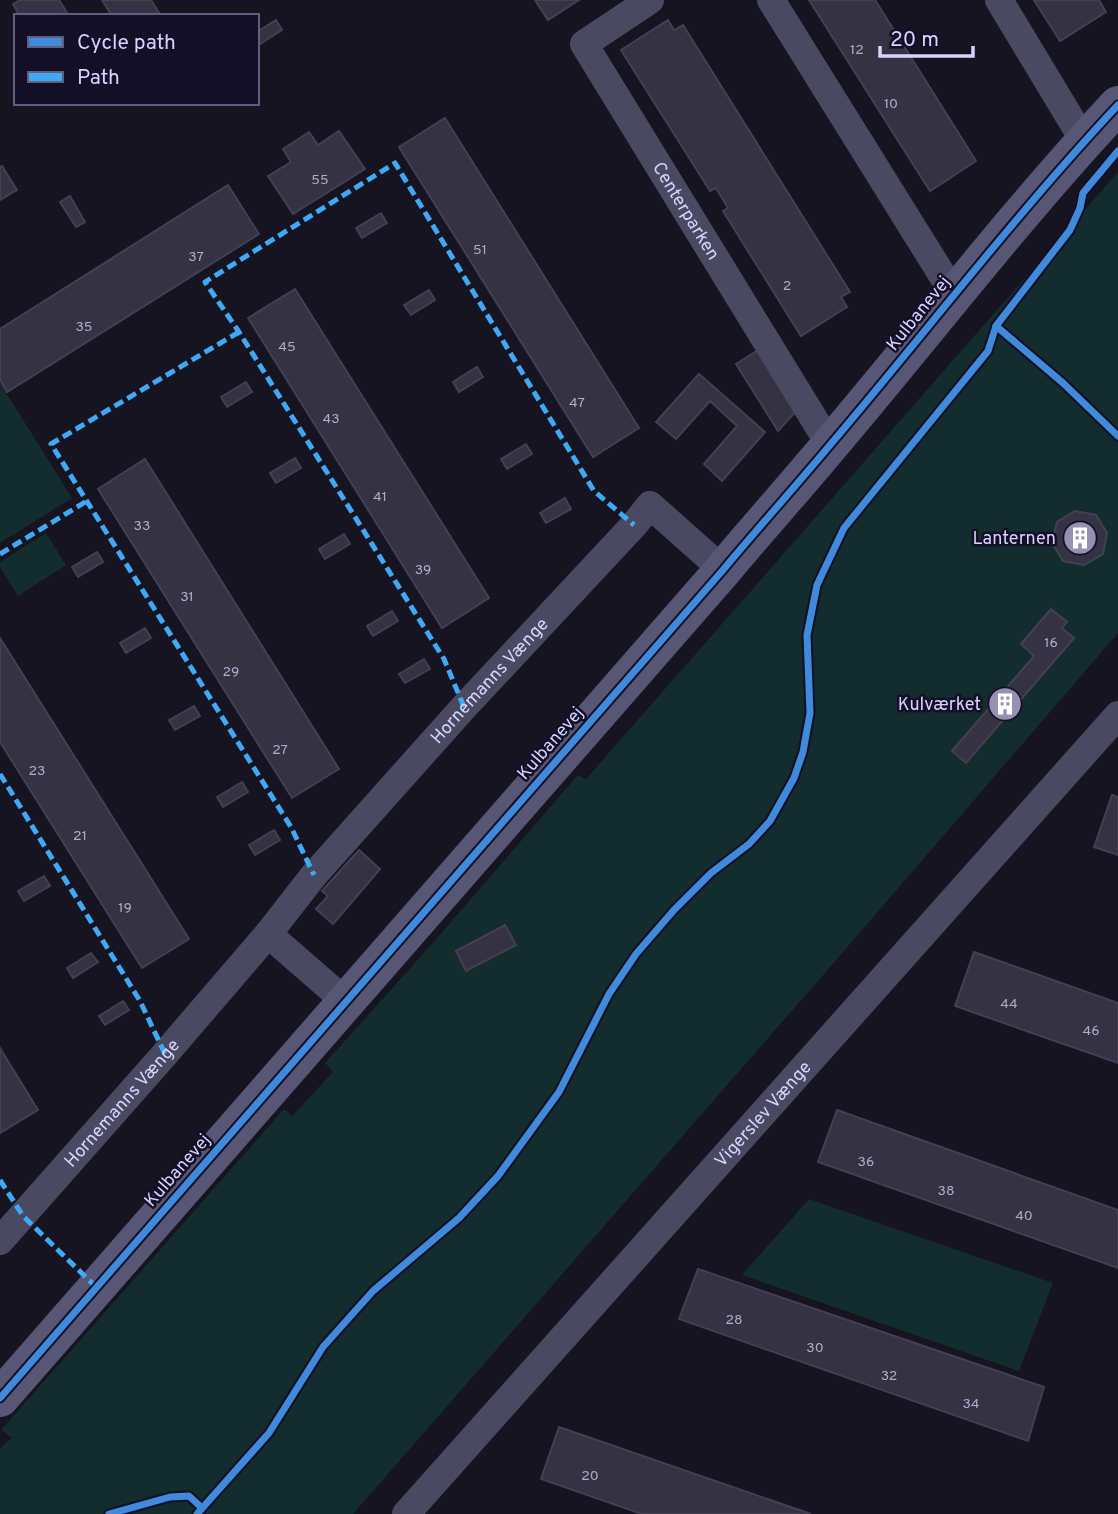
<svg xmlns="http://www.w3.org/2000/svg" width="1118" height="1514" viewBox="0 0 1118 1514" font-family="Overpass,sans-serif">
<rect width="100%" height="100%" fill="#161421"/>
<!-- green -->
<g fill="#132c2d">
<path d="M 1118,172 L 1118,633 L 844,951 L 353,1514 L 0,1514 L 0,1448 L 12,1438 L 1,1430 L 284,1109 L 292,1116 L 333,1072 L 325,1063 L 431,945 L 578,775 L 586,779 Z"/>
<path d="M 0,383 L 72,498 L 0,543 Z"/>
<path d="M 46,533 L 66,565 L 18,596 L 0,567 L 0,562 Z"/>
<path d="M 809,1199 L 1053,1283 L 1019,1371 L 742,1275 Z"/>
</g>
<!-- building -->
<g fill="#343243" stroke="#433f54" stroke-width="2">
<path d="M 20,0 L 59,0 L 69,16 L 20,16 L 13,4 Z"/>
<path d="M 102,0 L 151,0 L 161,16 L 112,16 Z"/>
<path d="M 535,0 L 579,0 L 548,20 Z"/>
<path d="M 809,0 L 875,0 L 976,161 L 930,191 Z"/>
<path d="M 1034,0 L 1099,0 L 1106,12 L 1060,41 Z"/>
<path d="M 276,20 L 282,30 L 257,46 L 257,32 Z"/>
<path d="M 668,20 L 674,30 L 683,25 L 850,292 L 841,297 L 847,307 L 801,336 L 723,211 L 728,208 L 716,188 L 710,191 L 621,50 Z"/>
<path d="M 445,118 L 639,428 L 593,457 L 399,147 Z"/>
<path d="M 339,131 L 365,169 L 293,214 L 268,176 L 291,162 L 283,149 L 309,132 L 318,145 Z"/>
<path d="M 2,166 L 17,190 L 0,200 L 0,167 Z"/>
<path d="M 228,185 L 259,234 L 7,392 L 0,380 L 0,329 Z"/>
<path d="M 70,196 L 85,222 L 76,227 L 60,202 Z"/>
<path d="M 381,213 L 387,223 L 362,238 L 356,228 Z"/>
<path d="M 295,289 L 489,598 L 442,628 L 248,318 Z"/>
<path d="M 429,290 L 435,300 L 411,315 L 404,305 Z"/>
<path d="M 758,350 L 799,408 L 778,431 L 736,364 Z"/>
<path d="M 477,367 L 483,377 L 459,392 L 453,382 Z"/>
<path d="M 699,374 L 765,432 L 722,481 L 704,464 L 737,426 L 710,401 L 676,439 L 656,422 Z"/>
<path d="M 246,382 L 252,392 L 227,407 L 221,397 Z"/>
<path d="M 526,444 L 532,454 L 507,469 L 501,459 Z"/>
<path d="M 295,458 L 301,468 L 276,483 L 270,473 Z"/>
<path d="M 145,459 L 339,769 L 292,798 L 98,489 Z"/>
<path d="M 565,498 L 571,509 L 546,523 L 540,513 Z"/>
<path d="M 1075,511 L 1096,515 L 1107,533 L 1103,554 L 1084,565 L 1063,561 L 1052,543 L 1057,522 Z"/>
<path d="M 344,534 L 350,544 L 325,559 L 319,549 Z"/>
<path d="M 97,552 L 103,562 L 78,577 L 72,567 Z"/>
<path d="M 1051,609 L 1067,622 L 1062,628 L 1074,638 L 966,763 L 952,751 L 1034,656 L 1021,644 Z"/>
<path d="M 392,611 L 398,621 L 373,636 L 367,626 Z"/>
<path d="M 145,628 L 151,638 L 126,653 L 120,643 Z"/>
<path d="M 0,638 L 189,939 L 142,968 L 0,742 Z"/>
<path d="M 424,659 L 430,669 L 405,683 L 399,674 Z"/>
<path d="M 194,706 L 200,716 L 175,730 L 169,720 Z"/>
<path d="M 242,782 L 248,792 L 223,807 L 217,797 Z"/>
<path d="M 1112,795 L 1118,797 L 1118,855 L 1094,847 Z"/>
<path d="M 274,830 L 280,840 L 255,855 L 249,845 Z"/>
<path d="M 359,850 L 380,869 L 333,924 L 316,909 L 328,896 L 322,891 Z"/>
<path d="M 44,876 L 50,886 L 24,901 L 18,891 Z"/>
<path d="M 505,925 L 516,945 L 466,971 L 456,951 Z"/>
<path d="M 974,952 L 1118,1003 L 1118,1063 L 955,1006 Z"/>
<path d="M 91,953 L 98,962 L 73,978 L 67,968 Z"/>
<path d="M 123,1001 L 129,1010 L 105,1025 L 99,1016 Z"/>
<path d="M 0,1048 L 38,1110 L 0,1133 Z"/>
<path d="M 837,1110 L 1118,1210 L 1118,1268 L 818,1162 Z"/>
<path d="M 698,1269 L 1044,1387 L 1028,1441 L 679,1319 Z"/>
<path d="M 559,1427 L 811,1514 L 642,1514 L 541,1479 Z"/>
</g>
<g fill="none" stroke-linecap="round" stroke-linejoin="round">
<!-- street -->
<g stroke="#4a4962" stroke-width="28">
<path id="s1" d="M 650,0 L 584,44 L 830,445"/>
<path d="M 771,0 L 954,294"/>
<path d="M 999,0 L 1084,141"/>
<path d="M 268,934 L 345,1001"/>
<path id="s2" d="M 0,1241 L 165,1054 L 268,934 L 314,875 L 464,707 L 634,525 L 650,505 L 723,570"/>
<path id="s3" d="M 406,1514 L 1118,715"/>
</g>
<!-- secondary -->
<path stroke="#575674" stroke-width="38" d="M 0,1398 L 723,570 C 758,528 795,487 830,445 C 926,332 1016,214 1118,105"/>
<!-- quiet -->
<g stroke="#3fa9f5" stroke-width="5" stroke-dasharray="10 5" stroke-linecap="butt">
<path d="M 239,332 L 51,444 L 291,827 L 314,875"/>
<path d="M 0,554 L 87,501"/>
<path d="M 464,707 L 444,659 L 239,332 L 205,282 L 395,163 L 594,491 L 634,525"/>
<path d="M 0,774 L 140,1001 L 165,1054"/>
<path d="M 0,1180 L 23,1216 L 96,1287"/>
</g>
<!-- cycleway casing -->
<g stroke="#130f26" stroke-width="11">
<g id="cycleway">
<path d="M 1118,151 L 1083,193 L 1080,208 L 1070,230 L 996,326 L 1063,383 L 1118,436"/>
<path d="M 0,1398 L 723,570 C 758,528 795,487 830,445 C 926,332 1016,214 1118,105"/>
<path d="M 109,1514 L 170,1497 L 189,1496 L 202,1508"/>
<path d="M 197,1514 L 269,1433 L 323,1347 L 373,1291 L 459,1218 L 498,1176 L 559,1092 L 609,994 L 636,954 L 674,910 L 711,873 L 749,844 L 770,821 L 794,778 L 803,752 L 810,713 L 807,635 L 817,585 L 844,528 L 988,351 L 996,326"/>
</g>
</g>
<!-- cycleway -->
<use href="#cycleway" stroke="#408adc" stroke-width="7"/>
</g>
<!-- icons -->
<defs>
<g id="building-disc" transform="scale(1.75)"><circle r="9.5" fill="#9591b1" stroke="#130f26"/><path d="M-4-6H4V6H1V3H-1V6H-4ZM-2.5-4.3h1.7v1.8h-1.7ZM.8-4.3h1.7v1.8H.8ZM-2.5-1h1.7V.8h-1.7ZM.8-1h1.7V.8H.8Z" fill="#fff"/></g>
</defs>
<g fill-rule="evenodd">
<use href="#building-disc" x="1080" y="538"/>
<use href="#building-disc" x="1005" y="704"/>
</g>
<g text-anchor="middle" stroke-width="5" stroke-linejoin="round" paint-order="stroke">
<!-- number labels -->
<g font-size="14" fill="#b0acd0">
<text x="857" y="54">12</text>
<text x="891" y="108">10</text>
<text x="320" y="184">55</text>
<text x="480" y="254">51</text>
<text x="196" y="261">37</text>
<text x="787" y="290">2</text>
<text x="84" y="331">35</text>
<text x="287" y="351">45</text>
<text x="577" y="407">47</text>
<text x="331" y="423">43</text>
<text x="380" y="501">41</text>
<text x="142" y="530">33</text>
<text x="423" y="574">39</text>
<text x="187" y="601">31</text>
<text x="1051" y="647">16</text>
<text x="231" y="676">29</text>
<text x="280" y="754">27</text>
<text x="37" y="775">23</text>
<text x="80" y="840">21</text>
<text x="125" y="912">19</text>
<text x="1009" y="1008">44</text>
<text x="1091" y="1035">46</text>
<text x="866" y="1166">36</text>
<text x="946" y="1195">38</text>
<text x="1024" y="1220">40</text>
<text x="734" y="1324">28</text>
<text x="815" y="1352">30</text>
<text x="889" y="1380">32</text>
<text x="971" y="1408">34</text>
<text x="590" y="1480">20</text>
</g>
<!-- street labels -->
<g font-size="18" fill="#d9d4ff" stroke="#130f26">
<text dy="6" stroke="none"><textPath href="#s1" startOffset="275">Centerparken</textPath></text>
<text transform="translate(918 313) rotate(-51)" y="6">Kulbanevej</text>
<text dy="6" stroke="none"><textPath href="#s2" startOffset="744">Hornemanns Vænge</textPath></text>
<text transform="translate(550 743) rotate(-49)" y="6">Kulbanevej</text>
<text dy="6" stroke="none"><textPath href="#s2" startOffset="184">Hornemanns Vænge</textPath></text>
<text dy="6" stroke="none"><textPath href="#s3" startOffset="536">Vigerslev Vænge</textPath></text>
<text transform="translate(177 1170) rotate(-49)" y="6">Kulbanevej</text>
</g>
<!-- poi labels -->
<g font-size="18" fill="#d9d4ff" stroke="#130f26" text-anchor="end">
<text x="1056" y="544">Lanternen</text>
<text x="981" y="710">Kulværket</text>
</g>
</g>
<!-- legend -->
<rect x="14" y="14" width="245" height="91" fill="#130f26" stroke="#625e7d" stroke-width="2"/>
<rect x="28" y="37" width="35" height="10" fill="#408adc" stroke="#625e7d" stroke-width="2"/>
<text x="77" y="49" font-size="21" fill="#d9d4ff">Cycle path</text>
<rect x="28" y="72" width="35" height="10" fill="#3fa9f5" stroke="#625e7d" stroke-width="2"/>
<text x="77" y="84" font-size="21" fill="#d9d4ff">Path</text>
<!-- scale -->
<path d="M880 46v10h93v-10" fill="none" stroke="#d9d4ff" stroke-width="3.5"/>
<text x="890" y="46" font-size="21" fill="#d9d4ff" stroke="#130f26" stroke-width="5" paint-order="stroke">20 m</text>
</svg>
